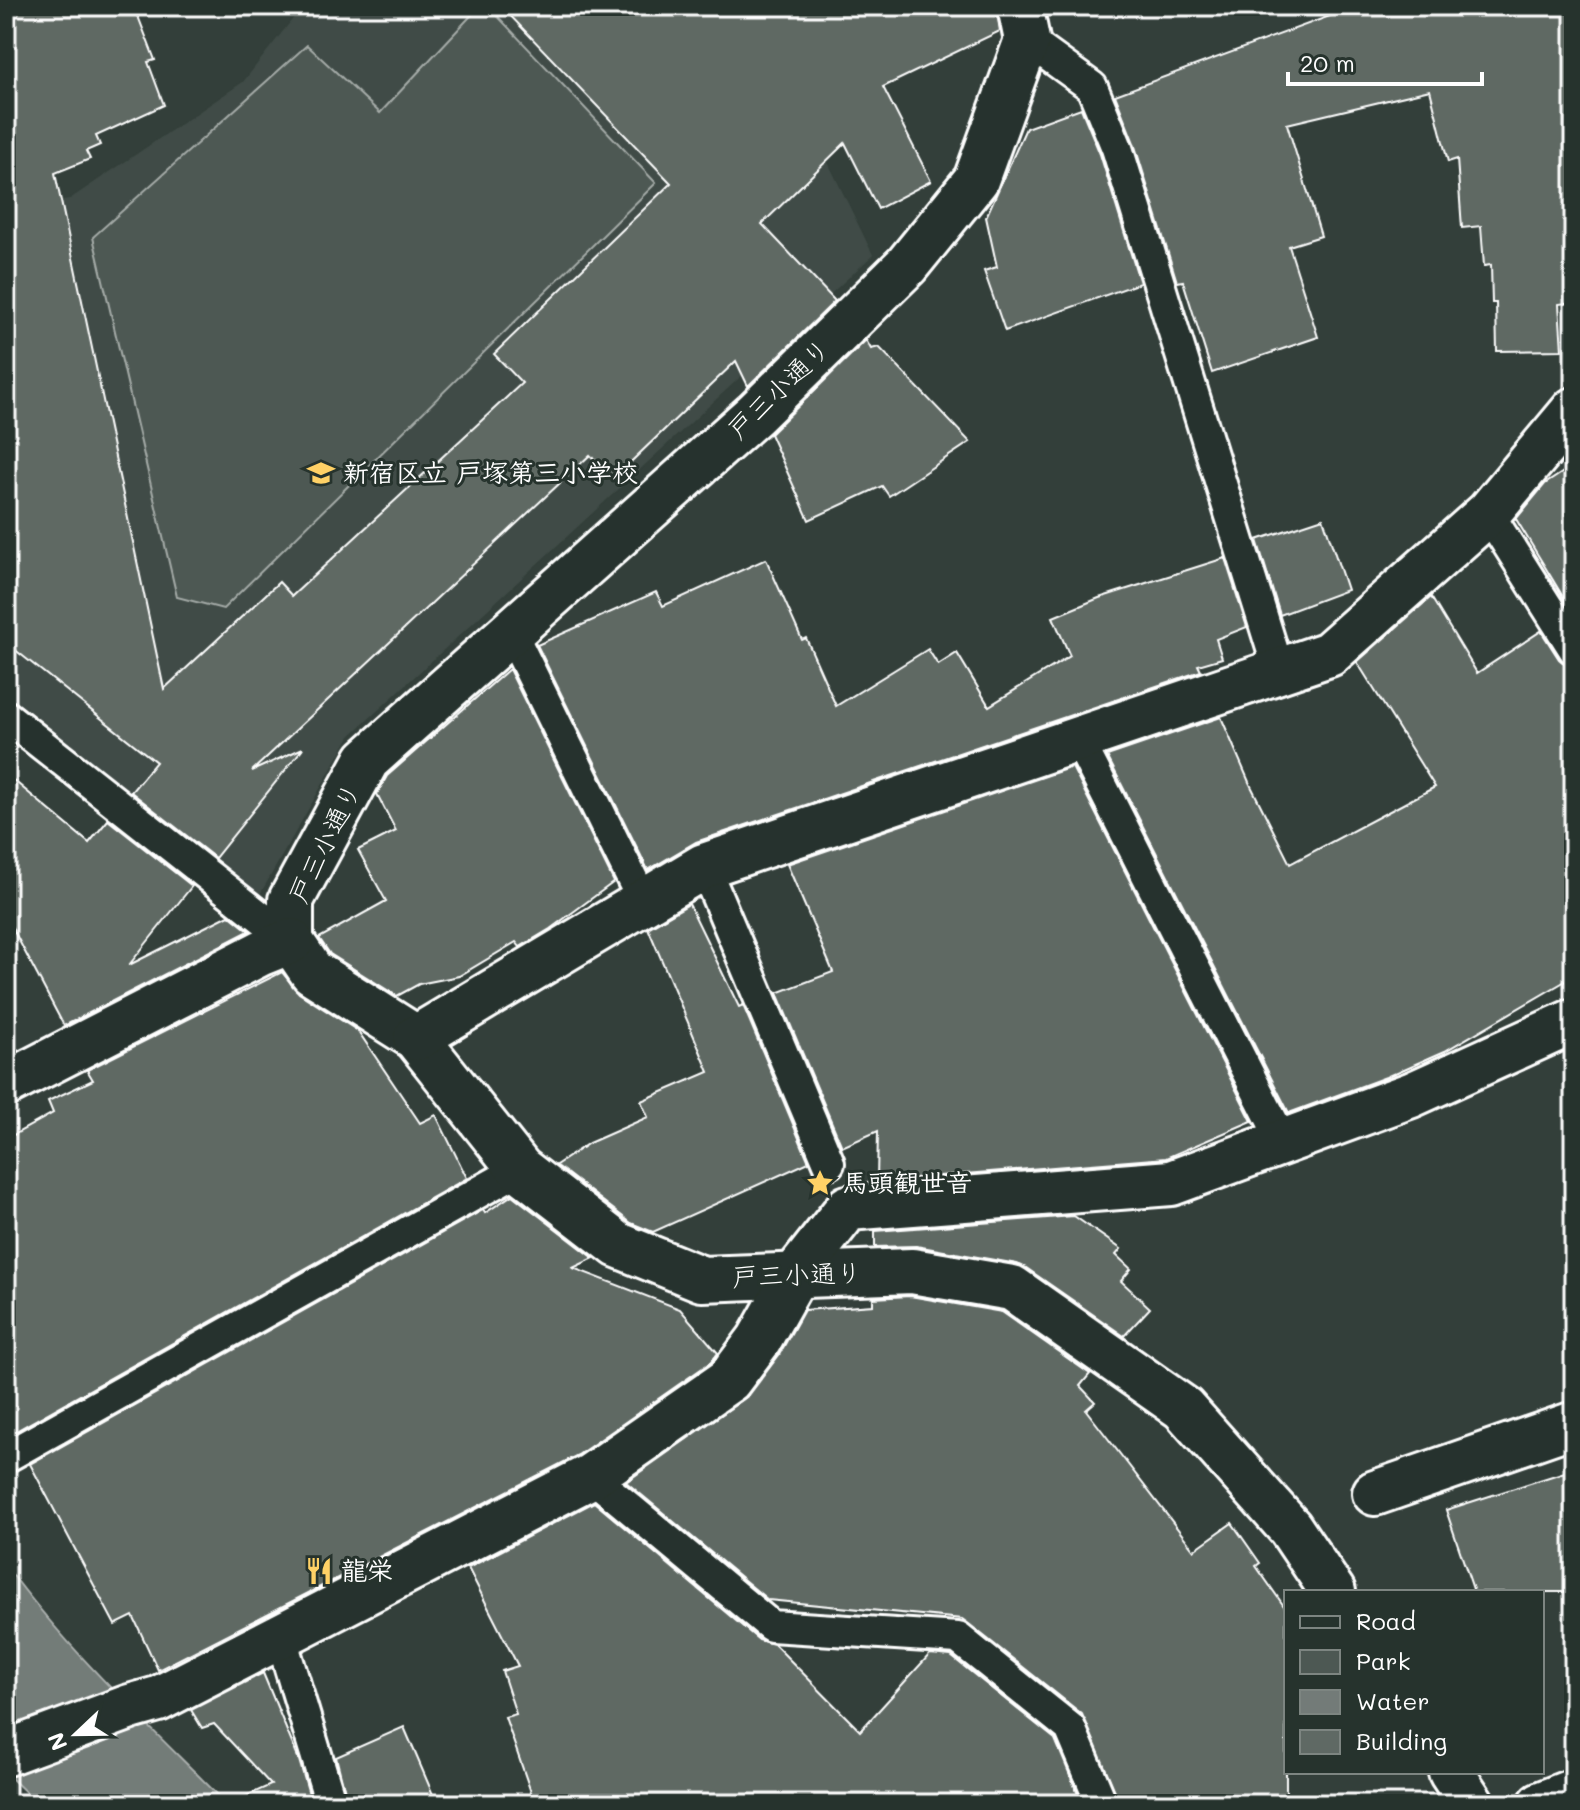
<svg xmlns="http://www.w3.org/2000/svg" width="1580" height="1810" viewBox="0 0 1580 1810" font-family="Mali,'Klee One',sans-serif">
<rect width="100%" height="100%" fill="#333f3a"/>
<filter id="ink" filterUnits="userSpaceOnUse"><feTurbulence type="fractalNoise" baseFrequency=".0125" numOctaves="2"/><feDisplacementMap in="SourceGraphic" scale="16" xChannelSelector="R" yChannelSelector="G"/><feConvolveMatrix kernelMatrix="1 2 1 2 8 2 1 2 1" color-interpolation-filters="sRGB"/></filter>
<g filter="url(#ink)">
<!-- built -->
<path fill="#404c47" d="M 303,6 L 752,6 L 873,255 L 350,736 L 259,896 L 6,692 L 6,208 L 70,199 L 243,82 Z"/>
<!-- green -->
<path fill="#4d5853" stroke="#a6aca9" stroke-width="2" d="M 480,6 L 488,6 L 656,183 L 223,609 L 177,597 L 93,237 L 307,45 L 380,113 Z"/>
<!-- water -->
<path fill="#737b78" stroke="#abb0ae" stroke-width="2" d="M 6,1566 C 70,1653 151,1728 227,1804 L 38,1804 L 6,1773 Z"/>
<!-- building -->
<g fill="#5f6964" stroke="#fff" stroke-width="2">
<path d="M 6,6 L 134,6 L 155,60 L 148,62 L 164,105 L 96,136 L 100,145 L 86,151 L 90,159 L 55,173 L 164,689 L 279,582 L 292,596 L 522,383 L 494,354 L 671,183 L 501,6 L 996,6 L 1000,31 L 883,87 L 931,181 L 878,209 L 845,143 L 762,224 L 835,301 L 748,386 L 736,361 L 613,479 L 590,455 L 252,771 L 303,748 L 215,858 L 131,792 L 156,762 L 14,649 L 6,607 Z"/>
<path d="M 1357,6 L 1574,6 L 1574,302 L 1559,304 L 1562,350 L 1497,351 L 1496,303 L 1492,303 L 1491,265 L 1484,266 L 1481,226 L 1462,228 L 1457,159 L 1448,162 L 1430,90 L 1287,124 L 1321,236 L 1289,246 L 1318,337 L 1212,373 L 1183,281 L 1177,282 L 1134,143 L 1115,95 Z"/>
<path d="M 1081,108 L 1100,154 L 1140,283 L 1005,331 L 984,271 L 997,267 L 986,217 L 1026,128 Z"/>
<path d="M 866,340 L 871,349 L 879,347 L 970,442 L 889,496 L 882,486 L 809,520 L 770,434 Z"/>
<path d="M 1574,465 L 1574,615 L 1516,519 L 1545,484 Z"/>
<path d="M 1323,518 L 1347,590 L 1280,615 L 1257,540 Z"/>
<path d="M 1225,558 L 1247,627 L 1216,639 L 1222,658 L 1198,665 L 1201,671 L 696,842 L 648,870 L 537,645 L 656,592 L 663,606 L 766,559 L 802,640 L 806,638 L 836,706 L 928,649 L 938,665 L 957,653 L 989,706 L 1070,656 L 1053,617 L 1099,598 Z"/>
<path d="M 1431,597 L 1477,673 L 1541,631 L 1559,659 L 1566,665 L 1574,667 L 1574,976 L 1445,1051 L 1386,1077 L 1289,1113 L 1107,756 L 1221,717 L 1249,782 L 1290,864 L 1435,787 L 1357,662 Z"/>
<path d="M 509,669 L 614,882 L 550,929 L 520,947 L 516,942 L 459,976 L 419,984 L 397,996 L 330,954 L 319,938 L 386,901 L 358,850 L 396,831 L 377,794 L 387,776 Z"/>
<path d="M 1072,767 L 1252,1121 L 1166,1158 L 877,1181 L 878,1131 L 842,1147 L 777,993 L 833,972 L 787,864 Z"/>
<path d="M 6,774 L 89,843 L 108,820 L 192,886 L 129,965 L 229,915 L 249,931 L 64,1026 L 6,916 Z"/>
<path d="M 689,904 L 739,1007 L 743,1005 L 809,1162 L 653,1232 L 631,1223 L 556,1165 L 589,1143 L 648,1117 L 641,1101 L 709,1072 L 648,928 Z"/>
<path d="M 282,972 L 299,993 L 358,1031 L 420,1123 L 436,1115 L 467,1178 L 14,1432 L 6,1417 L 6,1139 L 53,1113 L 48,1101 L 93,1080 L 87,1070 Z"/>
<path d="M 512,1195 L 594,1258 L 573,1268 L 680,1309 L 718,1353 L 711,1362 L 578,1455 L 158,1670 L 133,1616 L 115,1625 L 30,1464 L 483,1210 L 485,1213 Z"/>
<path d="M 1074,1216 L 1121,1249 L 1116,1255 L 1131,1269 L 1121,1281 L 1150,1308 L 1124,1336 L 1026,1268 L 1017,1264 L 916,1246 L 875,1247 L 875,1231 Z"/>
<path d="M 910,1296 L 1002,1312 L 1090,1374 L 1080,1386 L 1095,1402 L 1086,1410 L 1194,1550 L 1232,1523 L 1260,1563 L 1256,1566 L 1286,1609 L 1286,1804 L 1120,1804 L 1082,1714 L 969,1624 L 962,1619 L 768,1600 L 626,1482 L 749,1395 L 779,1355 L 804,1310 L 873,1305 L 873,1298 Z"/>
<path d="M 1574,1469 L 1574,1592 L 1474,1592 L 1446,1510 Z"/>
<path d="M 594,1502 L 759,1640 L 774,1644 L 860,1731 L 930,1654 L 951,1656 L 1055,1739 L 1082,1804 L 535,1804 L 505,1717 L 516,1714 L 502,1671 L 518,1666 L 468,1568 Z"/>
<path d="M 263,1673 L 299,1760 L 312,1804 L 228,1804 L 271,1785 L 214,1724 L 202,1728 L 191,1710 Z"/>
<path d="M 404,1727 L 437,1804 L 348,1804 L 336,1757 Z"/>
</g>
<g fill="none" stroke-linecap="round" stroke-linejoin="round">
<!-- lane casing -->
<g stroke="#fff" stroke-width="36">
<g id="lane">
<path d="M 1027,40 L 1092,87 L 1117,148 L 1279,671"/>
<path d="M 1488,513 L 1574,649"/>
<path d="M 510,630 L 643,901"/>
<path d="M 6,716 L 291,941"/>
<path d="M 1078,739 L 1283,1142"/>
<path d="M 704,866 L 829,1163"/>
<path d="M 6,1457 L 520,1169"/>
<path d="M 591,1476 L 771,1626 L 958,1638 L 1070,1728 L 1102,1804"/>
<path d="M 281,1638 L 331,1804"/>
</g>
</g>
<!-- street casing -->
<g stroke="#fff" stroke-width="50">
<g id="street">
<path d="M 1020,6 L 1027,40 L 976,180 L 907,265 L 755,414 L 367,760 L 291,900 L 291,941 L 312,972 L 416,1038 L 520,1169 L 618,1245 L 702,1279 L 912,1271 L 1012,1288 L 1183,1408 L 1290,1528 L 1333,1592"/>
<path d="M 416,1038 L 704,866 L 1329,654 L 1488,513 L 1574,410"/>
<path d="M 6,1084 L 261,953 L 291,941"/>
<path d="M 1375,1493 L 1574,1424"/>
<path d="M 6,1753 L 130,1707 L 158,1699 L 591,1476 L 729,1380 L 759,1340 L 796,1274 L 848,1208 L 1171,1183 L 1411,1095 L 1574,1021"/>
<path d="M 1451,1772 L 1472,1804"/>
<path d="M 1541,1804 L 1574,1791"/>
</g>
</g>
<!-- lane -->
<use href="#lane" stroke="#26332d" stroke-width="30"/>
<!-- street -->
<use href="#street" stroke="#26332d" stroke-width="44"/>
</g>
</g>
<!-- icons -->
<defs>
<g id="school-bare" transform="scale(2.16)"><path d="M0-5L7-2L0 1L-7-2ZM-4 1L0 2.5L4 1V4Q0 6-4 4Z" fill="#ffd166" stroke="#26332d" stroke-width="2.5" paint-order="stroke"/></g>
<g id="sight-bare" transform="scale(2.16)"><path d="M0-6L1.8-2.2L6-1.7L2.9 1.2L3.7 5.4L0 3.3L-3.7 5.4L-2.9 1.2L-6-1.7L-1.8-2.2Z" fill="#ffd166" stroke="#26332d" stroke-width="2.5" paint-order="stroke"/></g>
<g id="restaurant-bare" transform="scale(2.16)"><path d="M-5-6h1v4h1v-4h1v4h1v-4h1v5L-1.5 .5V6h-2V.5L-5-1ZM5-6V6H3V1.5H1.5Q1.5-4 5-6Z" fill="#ffd166" stroke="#26332d" stroke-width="2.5" paint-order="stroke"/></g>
</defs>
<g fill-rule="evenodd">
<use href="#school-bare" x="321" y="473"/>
<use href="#sight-bare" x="820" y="1183"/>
<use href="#restaurant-bare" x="319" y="1571"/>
</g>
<g text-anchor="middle" stroke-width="6" stroke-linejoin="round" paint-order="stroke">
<!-- street labels -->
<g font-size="26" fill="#fff" stroke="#26332d">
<text transform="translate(779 389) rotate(-44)" y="9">戸三小通り</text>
<text transform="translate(325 843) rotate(-64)" y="9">戸三小通り</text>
<text transform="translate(797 1275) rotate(-2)" y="9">戸三小通り</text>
</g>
<!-- poi labels -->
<g font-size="26" font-weight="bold" fill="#fff" stroke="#26332d" text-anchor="start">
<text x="343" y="482">新宿区立 戸塚第三小学校</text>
<text x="842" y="1192">馬頭観世音</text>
<text x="341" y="1580">龍栄</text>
</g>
</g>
<!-- margin -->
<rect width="1580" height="1810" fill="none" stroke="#26332d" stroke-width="32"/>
<rect x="16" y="16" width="1548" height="1778" fill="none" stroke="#fff" stroke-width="3" filter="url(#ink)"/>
<!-- legend -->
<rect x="1284" y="1590" width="260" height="184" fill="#26332d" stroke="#7d8581" stroke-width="2"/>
<rect x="1300" y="1616" width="40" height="12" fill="#26332d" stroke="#7d8581" stroke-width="2"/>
<text x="1356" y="1630" font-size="24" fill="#ffffff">Road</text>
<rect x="1300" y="1650" width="40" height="24" fill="#4d5853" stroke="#7d8581" stroke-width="2"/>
<text x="1356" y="1670" font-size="24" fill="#ffffff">Park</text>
<rect x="1300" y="1690" width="40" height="24" fill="#737b78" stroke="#7d8581" stroke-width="2"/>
<text x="1356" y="1710" font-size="24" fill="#ffffff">Water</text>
<rect x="1300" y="1730" width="40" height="24" fill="#5f6964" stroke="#7d8581" stroke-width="2"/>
<text x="1356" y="1750" font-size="24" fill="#ffffff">Building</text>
<!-- north arrow -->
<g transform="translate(76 1734) rotate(248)" stroke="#26332d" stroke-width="6" paint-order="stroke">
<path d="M0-6L14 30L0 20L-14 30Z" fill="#ffffff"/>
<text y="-12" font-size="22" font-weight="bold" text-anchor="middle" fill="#ffffff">N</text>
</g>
<!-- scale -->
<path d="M1288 72v12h194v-12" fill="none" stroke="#ffffff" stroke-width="4"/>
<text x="1300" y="72" font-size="24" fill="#ffffff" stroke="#26332d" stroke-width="6" paint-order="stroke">20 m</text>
</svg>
